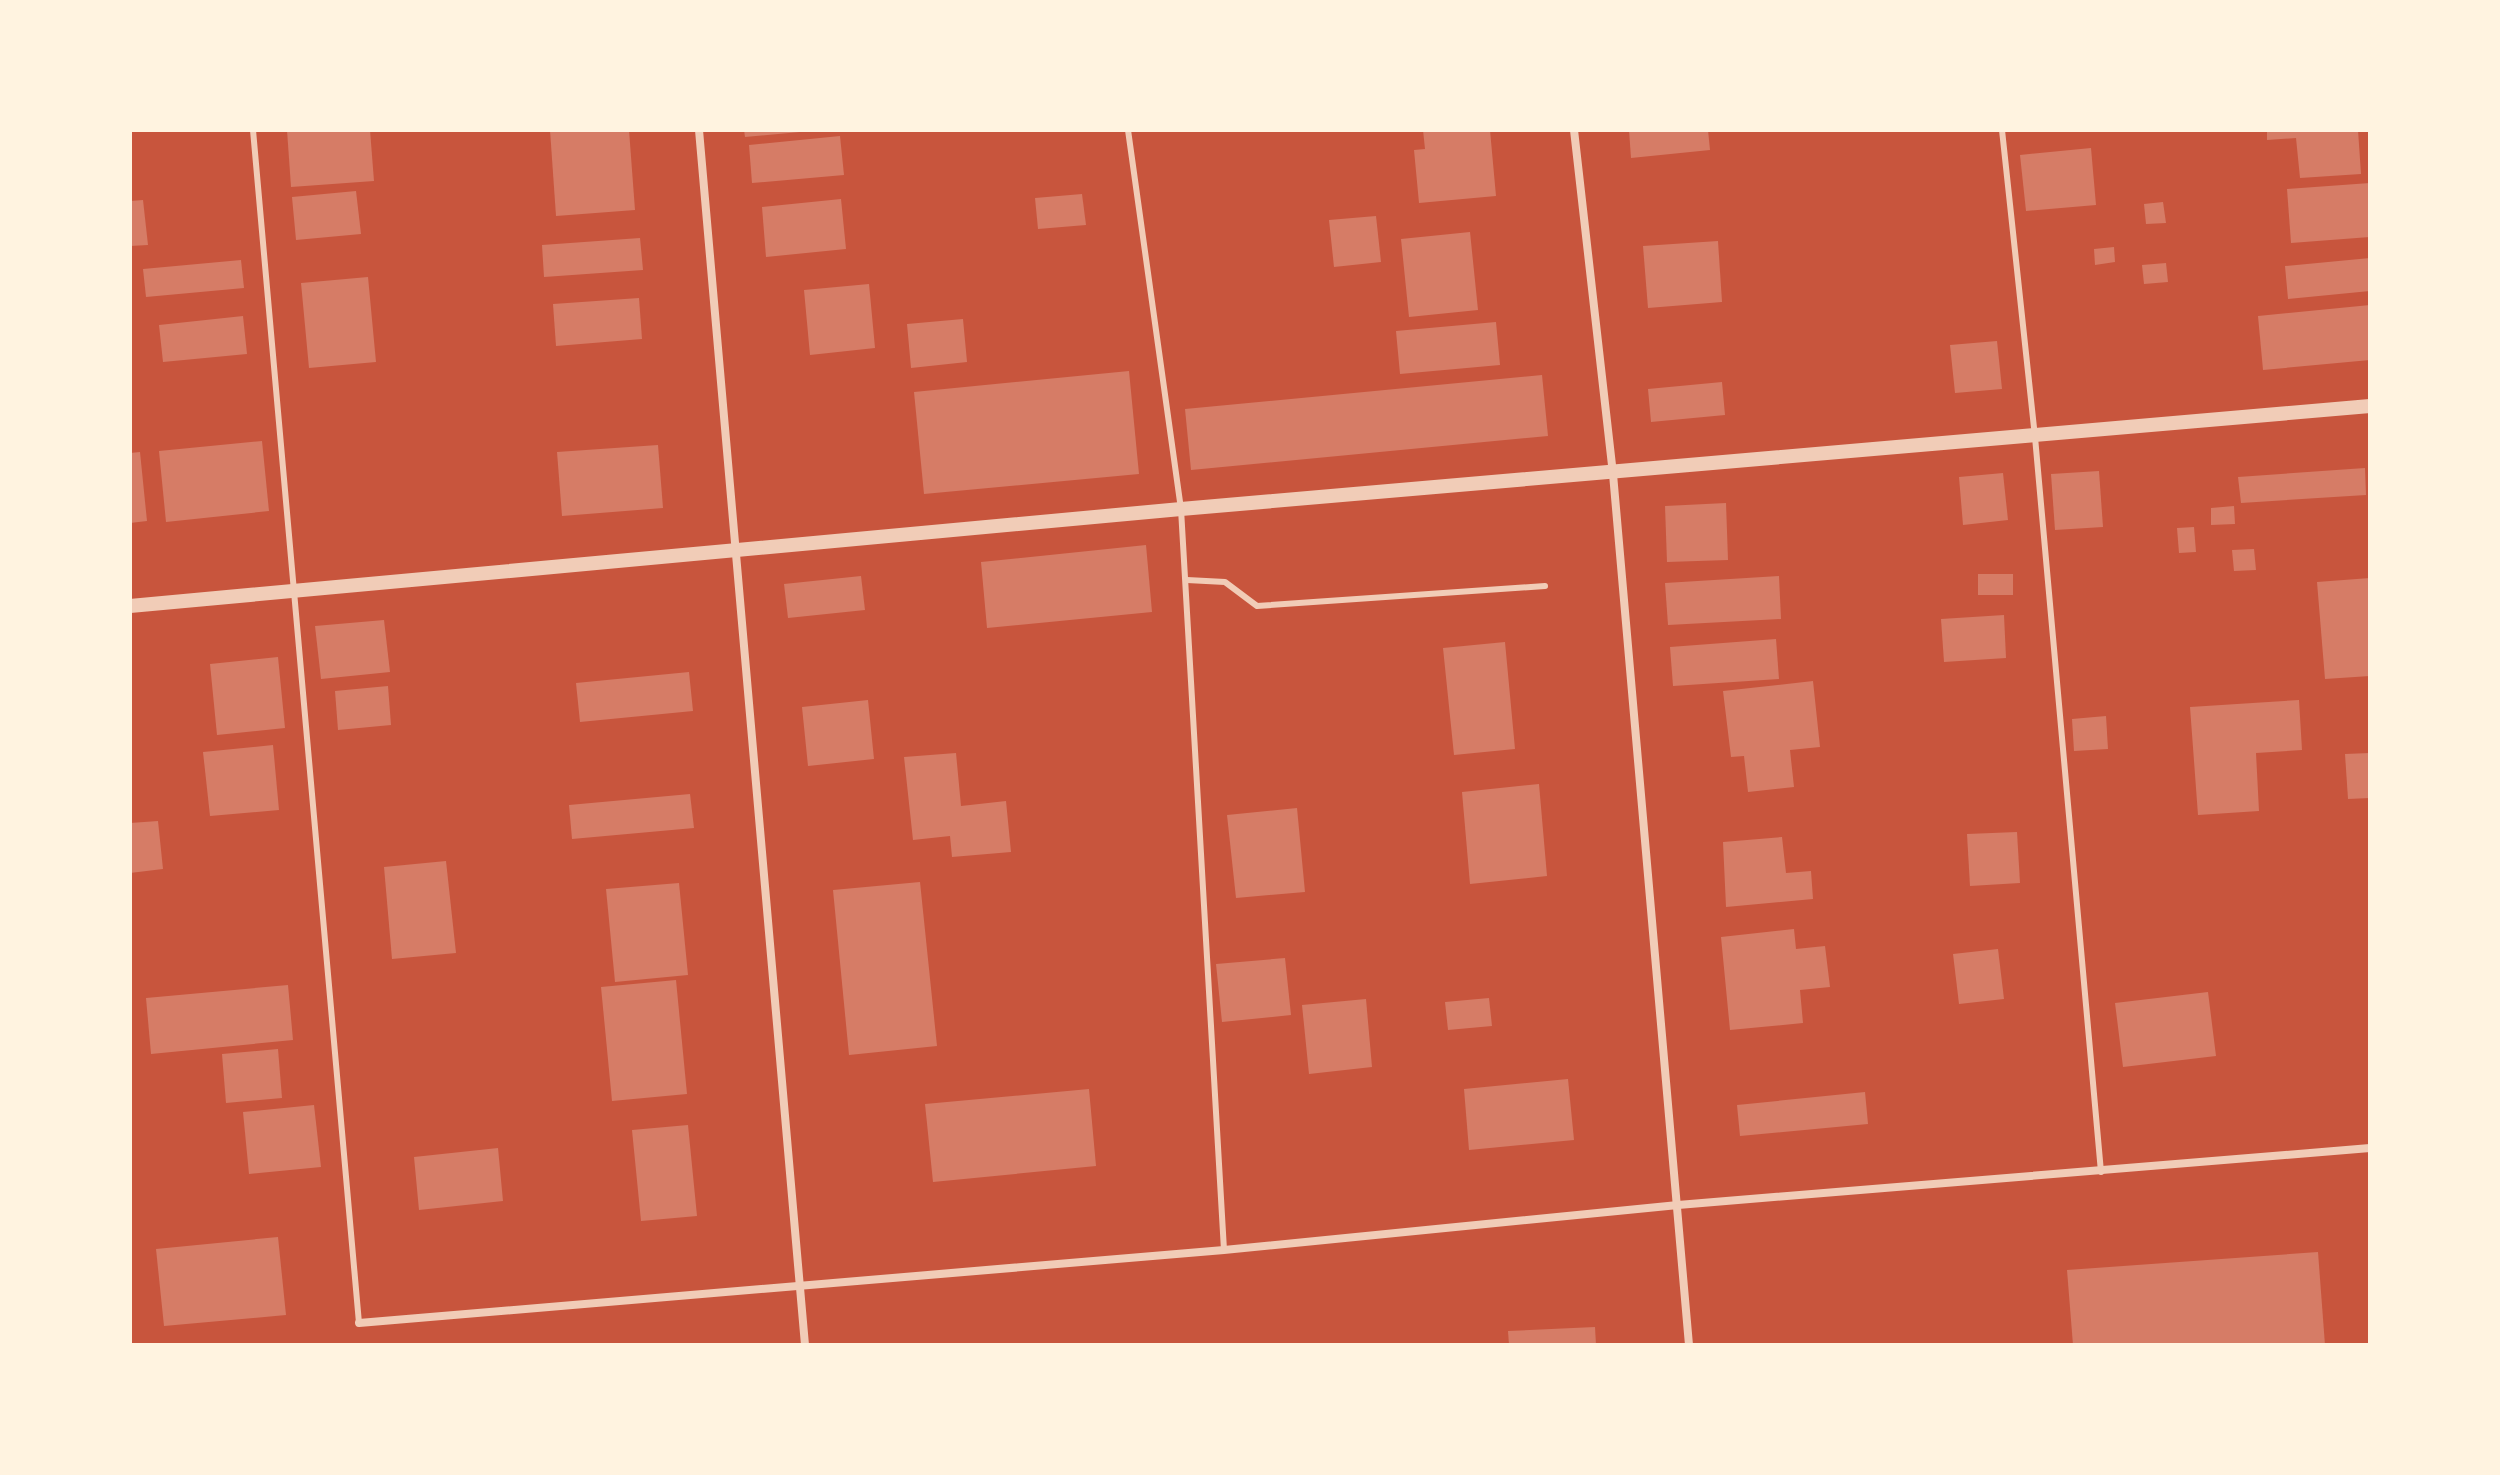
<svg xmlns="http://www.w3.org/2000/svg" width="2500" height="1475" viewBox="0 0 2500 1475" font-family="Jost,sans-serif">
<rect width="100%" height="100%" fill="#c8553d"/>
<!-- building -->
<g fill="#d67c66">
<path d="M 287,130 L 370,130 L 374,181 L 291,187 Z"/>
<path d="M 550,130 L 629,130 L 635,210 L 556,216 Z"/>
<path d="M 744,130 L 799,130 L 800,132 L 745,137 Z"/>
<path d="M 1423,130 L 1490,130 L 1496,196 L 1419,203 L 1414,150 L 1425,149 Z"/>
<path d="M 1629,130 L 1708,130 L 1710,150 L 1631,158 Z"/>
<path d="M 2267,130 L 2358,130 L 2361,174 L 2300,178 L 2296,138 L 2267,140 Z"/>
<path d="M 840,136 L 844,175 L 752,183 L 749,145 Z"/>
<path d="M 2091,148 L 2096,205 L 2026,211 L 2020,155 Z"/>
<path d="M 2370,183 L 2370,237 L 2291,243 L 2287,189 Z"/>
<path d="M 356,191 L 361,234 L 296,240 L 292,197 Z"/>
<path d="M 1082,194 L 1086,225 L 1038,229 L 1035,198 Z"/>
<path d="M 841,199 L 846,249 L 766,257 L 762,207 Z"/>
<path d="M 143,200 L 148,245 L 130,246 L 130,201 Z"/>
<path d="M 2163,202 L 2166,223 L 2146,224 L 2144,204 Z"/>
<path d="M 1376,216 L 1381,262 L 1334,267 L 1329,220 Z"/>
<path d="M 1470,232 L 1478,310 L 1409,317 L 1401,239 Z"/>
<path d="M 640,238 L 643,270 L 544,277 L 542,245 Z"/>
<path d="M 1718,241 L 1722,302 L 1648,308 L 1643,246 Z"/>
<path d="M 2114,247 L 2115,262 L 2095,265 L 2094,249 Z"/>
<path d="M 2370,258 L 2370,291 L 2288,299 L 2285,266 Z"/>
<path d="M 241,260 L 244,288 L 146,297 L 143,269 Z"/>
<path d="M 2166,263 L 2168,282 L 2144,284 L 2142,265 Z"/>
<path d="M 368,277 L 376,362 L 309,368 L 301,283 Z"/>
<path d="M 869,284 L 875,348 L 810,355 L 804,290 Z"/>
<path d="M 639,298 L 642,339 L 556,346 L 553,304 Z"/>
<path d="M 2370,305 L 2370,360 L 2263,370 L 2258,316 Z"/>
<path d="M 243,316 L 247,354 L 163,362 L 159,325 Z"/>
<path d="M 963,319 L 967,362 L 911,368 L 907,324 Z"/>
<path d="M 1496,322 L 1500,365 L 1400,374 L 1396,331 Z"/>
<path d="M 1997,341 L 2002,389 L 1955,393 L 1950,345 Z"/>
<path d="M 1129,371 L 1139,474 L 924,494 L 914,392 Z"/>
<path d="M 1542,375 L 1548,436 L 1191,470 L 1185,409 Z"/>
<path d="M 1722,382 L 1725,415 L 1651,422 L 1648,389 Z"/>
<path d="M 262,441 L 269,511 L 166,522 L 159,451 Z"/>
<path d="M 658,445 L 663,508 L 562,516 L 557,452 Z"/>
<path d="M 140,452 L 147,521 L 130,523 L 130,453 Z"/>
<path d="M 2365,468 L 2366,495 L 2241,503 L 2238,477 Z"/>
<path d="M 2099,471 L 2103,527 L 2055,530 L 2051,474 Z"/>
<path d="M 2003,473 L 2008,520 L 1963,525 L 1959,477 Z"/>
<path d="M 1726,503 L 1728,560 L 1667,562 L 1665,506 Z"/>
<path d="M 2234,506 L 2235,524 L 2211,525 L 2211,508 Z"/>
<path d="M 2194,527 L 2196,552 L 2179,553 L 2177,528 Z"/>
<path d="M 1146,545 L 1152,612 L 987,628 L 981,562 Z"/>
<path d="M 2254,549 L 2256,570 L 2234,571 L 2232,550 Z"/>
<rect x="1978" y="574" width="35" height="21"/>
<path d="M 861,576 L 865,610 L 788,618 L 784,584 Z"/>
<path d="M 1779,576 L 1781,619 L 1668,625 L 1665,583 Z"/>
<path d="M 2370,578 L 2370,676 L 2325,679 L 2317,582 Z"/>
<path d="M 2004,615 L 2006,658 L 1944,662 L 1941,619 Z"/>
<path d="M 384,620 L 390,672 L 321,679 L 315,626 Z"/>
<path d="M 1776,639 L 1779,679 L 1673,686 L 1670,647 Z"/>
<path d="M 1505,642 L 1515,749 L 1454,755 L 1443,648 Z"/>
<path d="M 278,657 L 285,728 L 217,735 L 210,664 Z"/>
<path d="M 689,672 L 693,711 L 580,722 L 576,683 Z"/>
<path d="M 1813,681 L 1820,747 L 1790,750 L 1794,787 L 1748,792 L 1744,756 L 1731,757 L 1723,691 Z"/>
<path d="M 388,686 L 391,725 L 338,730 L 335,691 Z"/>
<path d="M 868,700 L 874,759 L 808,766 L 802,707 Z"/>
<path d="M 2299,700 L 2302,750 L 2256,753 L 2259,811 L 2198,815 L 2190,707 Z"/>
<path d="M 2106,716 L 2108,749 L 2074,751 L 2072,719 Z"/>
<path d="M 273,745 L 279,810 L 210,816 L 203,752 Z"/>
<path d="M 956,753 L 961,806 L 1006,801 L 1011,852 L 952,857 L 950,836 L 913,840 L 904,757 Z"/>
<path d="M 2370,753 L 2370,798 L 2348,799 L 2345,754 Z"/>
<path d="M 1539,784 L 1547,876 L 1470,884 L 1462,792 Z"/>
<path d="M 690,794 L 694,828 L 572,839 L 569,805 Z"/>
<path d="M 1297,808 L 1305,892 L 1236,898 L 1227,815 Z"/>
<path d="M 158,821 L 163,869 L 130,873 L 130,823 Z"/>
<path d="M 2017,832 L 2020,883 L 1970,886 L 1967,834 Z"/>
<path d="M 1782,837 L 1786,873 L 1811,871 L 1813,899 L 1726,907 L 1723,842 Z"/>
<path d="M 446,861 L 456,953 L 392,959 L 384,867 Z"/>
<path d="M 920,882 L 937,1046 L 849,1055 L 833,890 Z"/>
<path d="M 679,883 L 688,975 L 615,982 L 606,889 Z"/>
<path d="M 1794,929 L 1796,949 L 1825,946 L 1830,987 L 1800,990 L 1803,1023 L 1730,1030 L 1721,937 Z"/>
<path d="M 1998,949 L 2004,999 L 1959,1004 L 1953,954 Z"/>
<path d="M 1285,958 L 1291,1015 L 1222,1022 L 1216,964 Z"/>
<path d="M 676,980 L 687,1094 L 612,1101 L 601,987 Z"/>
<path d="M 288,985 L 293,1040 L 151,1054 L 146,998 Z"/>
<path d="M 2208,992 L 2216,1056 L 2123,1067 L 2115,1003 Z"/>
<path d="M 1489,998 L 1492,1026 L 1448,1030 L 1445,1002 Z"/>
<path d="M 1366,999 L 1372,1067 L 1309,1074 L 1302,1005 Z"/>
<path d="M 278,1049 L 282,1098 L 226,1103 L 222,1054 Z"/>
<path d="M 1568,1079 L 1574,1140 L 1469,1150 L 1464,1089 Z"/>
<path d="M 1089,1089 L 1096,1166 L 933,1182 L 925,1104 Z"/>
<path d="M 1865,1092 L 1868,1124 L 1740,1136 L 1737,1105 Z"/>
<path d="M 314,1105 L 321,1167 L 249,1174 L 243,1112 Z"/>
<path d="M 688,1125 L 697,1216 L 641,1221 L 632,1130 Z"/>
<path d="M 498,1148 L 503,1201 L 419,1210 L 414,1157 Z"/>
<path d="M 278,1237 L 286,1315 L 164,1326 L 156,1249 Z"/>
<path d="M 2318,1252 L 2325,1345 L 2073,1345 L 2067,1270 Z"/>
<path d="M 1595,1327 L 1596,1345 L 1509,1345 L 1508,1331 Z"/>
</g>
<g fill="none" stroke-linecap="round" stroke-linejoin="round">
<!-- service -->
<g stroke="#f1ccb7" stroke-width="6">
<path d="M 253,130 L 359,1323"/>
<path d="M 1128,130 L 1181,509 L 1224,1250"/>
<path d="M 2002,130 L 2035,437 L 2101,1172"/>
<path d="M 1187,580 L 1225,582 L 1257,606 L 1545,586"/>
</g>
<!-- minor -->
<g stroke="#f1ccb7" stroke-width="8">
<path d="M 699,130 L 805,1345"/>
<path d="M 1574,130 L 1613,474 L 1689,1345"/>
<path d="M 359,1323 L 1224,1250 L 1678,1205 L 2370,1148"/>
</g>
<!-- tertiary -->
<path stroke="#f1ccb7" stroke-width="14" d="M 130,606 L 1181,509 L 2370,406"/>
</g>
<!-- border -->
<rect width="2500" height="1475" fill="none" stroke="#fff3e0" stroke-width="264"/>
</svg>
